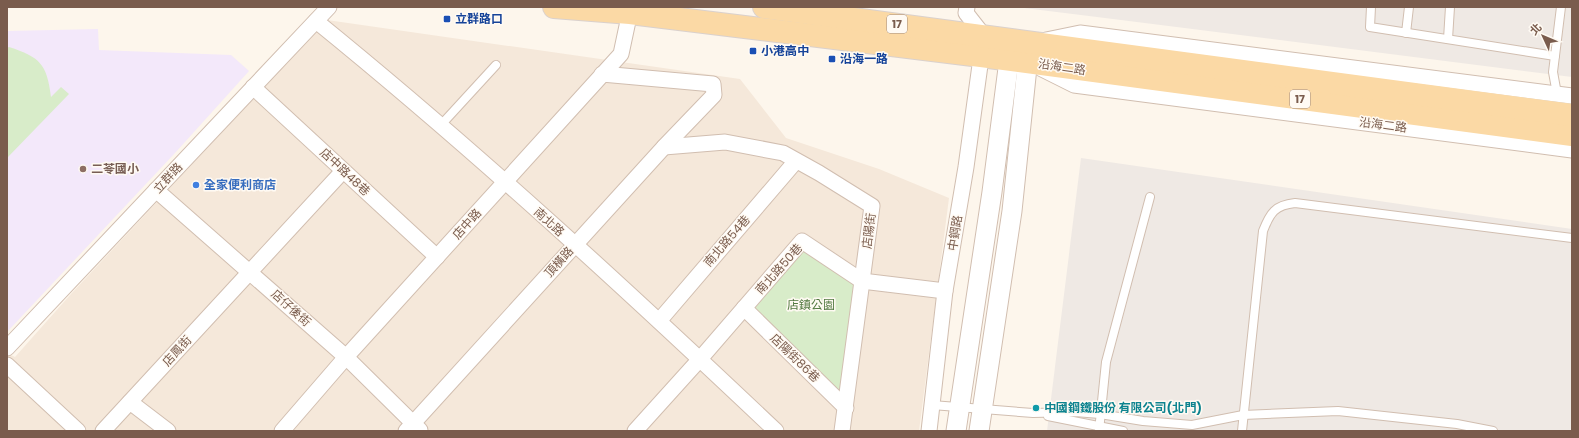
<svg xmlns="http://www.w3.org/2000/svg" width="1579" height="438" viewBox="0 0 1579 438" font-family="Poppins,'Noto Sans TC',sans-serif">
<rect width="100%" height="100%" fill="#fdf6ec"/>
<!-- residential -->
<path fill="#f5e8da" d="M 327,20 L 740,79 L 786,138 L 879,169 L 949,198 L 919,431 L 7,431 L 7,353 L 15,357 L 71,294 Z"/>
<!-- industrial -->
<g fill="#efe9e4">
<path d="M 1015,7 L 1572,7 L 1572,77 L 1089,16 Z"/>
<path d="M 1081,158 L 1572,229 L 1572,431 L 1047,431 Z"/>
</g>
<!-- education -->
<path fill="#f3e8fa" d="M 98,29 L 99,50 L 231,55 L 249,71 L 175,153 L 7,332 L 7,31 Z"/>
<!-- green -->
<g fill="#d8ecc9">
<path d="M 9,47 C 40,57 47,64 51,97 L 61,87 L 69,94 L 7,158 L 7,48 Z"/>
<path d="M 804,249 L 854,285 L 841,394 L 755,308 Z"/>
</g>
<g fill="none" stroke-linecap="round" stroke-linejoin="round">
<!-- service casing -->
<g stroke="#d1beb0" stroke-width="10">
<g id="service">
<path d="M 1371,7 L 1370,27 L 1555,56"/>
<path d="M 1406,33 L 1409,7"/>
<path d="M 1448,39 L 1450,7"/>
<path d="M 1557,94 L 1553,72 L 1561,7"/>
<path d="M 440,126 L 496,65"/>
<path d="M 932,405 L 1033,413 L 1075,412 L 1100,414 L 1143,421 L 1192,425 L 1243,415 L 1338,411 L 1457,424 L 1493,431"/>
<path d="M 1048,416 L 1123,431"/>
<path d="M 1099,431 L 1106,362 L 1150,197"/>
<path d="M 1242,431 L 1263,231 C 1270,213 1275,205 1295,203 L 1572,238"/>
</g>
</g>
<!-- minor casing -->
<g stroke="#d1beb0" stroke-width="17">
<g id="minor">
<path d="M 316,21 C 475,150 627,290 776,431"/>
<path d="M 1046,40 L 1080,33 L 1572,96"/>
<path d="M 1042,69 L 1074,85 L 1572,150"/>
<path d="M 253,87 L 437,257"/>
<path d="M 664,147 L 725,142 L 783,153 L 819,173 L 872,206 L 842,431"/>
<path d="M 156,190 L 346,357 L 420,430"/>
<path d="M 744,308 L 846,408"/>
<path d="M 659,321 L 796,161"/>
<path d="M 7,348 L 329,7"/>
<path d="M 7,365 L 78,431"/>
<path d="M 130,402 L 168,431"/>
<path d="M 103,431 L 343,171"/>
<path d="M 282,431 L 346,357 L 621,54 L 631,7"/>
<path d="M 406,431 L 664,147 L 714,95 L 713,84 L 602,74"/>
<path d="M 635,431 L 700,359 L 802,241 L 862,281 L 945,291"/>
<path d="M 929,431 L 945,291 L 966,167 L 984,36 L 966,13 L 967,7"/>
</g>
</g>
<!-- tertiary casing -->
<g stroke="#d1beb0" stroke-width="21">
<g id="tertiary">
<path d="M 956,431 L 992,192 L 1011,45"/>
<path d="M 979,431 L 1012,211 L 1029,48"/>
</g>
</g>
<!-- primary casing -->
<g stroke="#dad1cd" stroke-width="24">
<g id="primary">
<path d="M 554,7 L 630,13 L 981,56 L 1572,135"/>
<path d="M 764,7 L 1572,115"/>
</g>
</g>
<!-- service -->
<use href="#service" stroke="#fff" stroke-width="8"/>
<!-- minor -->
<use href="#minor" stroke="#fff" stroke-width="15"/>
<!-- tertiary -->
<use href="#tertiary" stroke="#fff" stroke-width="19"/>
<!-- primary -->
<use href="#primary" stroke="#fbd9a5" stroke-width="22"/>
</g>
<!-- markers -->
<g fill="#1a4fb4" stroke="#fffaf3" stroke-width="1.5">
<rect x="443" y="15" width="8" height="8" rx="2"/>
<rect x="749" y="47" width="8" height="8" rx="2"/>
<rect x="828" y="55" width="8" height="8" rx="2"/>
</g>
<circle fill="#8d6e63" stroke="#fffaf3" stroke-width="1.5" cx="83" cy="169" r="4"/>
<circle fill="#3f7fe0" stroke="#fffaf3" stroke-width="1.5" cx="196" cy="185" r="4"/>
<circle fill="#0f9aa8" stroke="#fffaf3" stroke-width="1.5" cx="1036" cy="408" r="4"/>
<g text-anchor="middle" stroke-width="3" stroke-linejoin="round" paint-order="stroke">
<!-- shield labels -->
<g fill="#fffaf3" stroke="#a28b7f" stroke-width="1">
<rect x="887" y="15" width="20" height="18" rx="3"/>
<rect x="1290" y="90" width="20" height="18" rx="3"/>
</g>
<g font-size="11" font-weight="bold" fill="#7a5c4d">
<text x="897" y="28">17</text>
<text x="1300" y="103">17</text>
</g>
<!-- transit labels -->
<g font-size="12" font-weight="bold" fill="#164399" stroke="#fffaf3" text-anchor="start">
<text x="455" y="23">立群路口</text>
<text x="761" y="55">小港高中</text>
<text x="840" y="63">沿海一路</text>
</g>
<!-- street labels -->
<g font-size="12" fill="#7a5c4d" stroke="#fffaf3">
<text transform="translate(1062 67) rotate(8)" y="4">沿海二路</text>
<text transform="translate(1383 125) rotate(7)" y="4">沿海二路</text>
<text transform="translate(345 172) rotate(43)" y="4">店中路48巷</text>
<text transform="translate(168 178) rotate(-47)" y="4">立群路</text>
<text transform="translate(549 222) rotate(42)" y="4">南北路</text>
<text transform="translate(467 224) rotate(-48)" y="4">店中路</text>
<text transform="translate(869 231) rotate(-83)" y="4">店陽街</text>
<text transform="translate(955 233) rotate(-81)" y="4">中鋼路</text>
<text transform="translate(727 241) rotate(-49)" y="4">南北路54巷</text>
<text transform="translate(559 262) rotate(-48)" y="4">頂橫路</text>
<text transform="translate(779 269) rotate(-48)" y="4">南北路50巷</text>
<text transform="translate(291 308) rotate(42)" y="4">店仔後街</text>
<text transform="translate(177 351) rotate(-47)" y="4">店鳳街</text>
<text transform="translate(795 358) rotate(44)" y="4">店陽街86巷</text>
</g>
<!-- education labels -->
<g font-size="12" font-weight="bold" fill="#785e54" stroke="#fffaf3" text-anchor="start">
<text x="91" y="173">二苓國小</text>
</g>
<!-- shop labels -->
<g font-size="12" font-weight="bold" fill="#366cbe" stroke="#fffaf3" text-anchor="start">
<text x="204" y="189">全家便利商店</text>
</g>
<!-- park labels -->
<g font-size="12" fill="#537a41" stroke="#fffaf3">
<text x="811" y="309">店鎮公園</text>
</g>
<!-- culture labels -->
<g font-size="12" font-weight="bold" fill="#0d838f" stroke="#fffaf3" text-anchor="start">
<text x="1044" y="412">中國鋼鐵股份 有限公司(北門)</text>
</g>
</g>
<!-- border -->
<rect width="1579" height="438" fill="none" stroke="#7a5c4d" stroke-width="16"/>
<!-- north arrow -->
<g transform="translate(1543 36) rotate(314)" stroke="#fffaf3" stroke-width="3" paint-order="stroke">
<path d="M0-3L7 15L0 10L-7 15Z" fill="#7a5c4d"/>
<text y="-6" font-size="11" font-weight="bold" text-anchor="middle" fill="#7a5c4d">北</text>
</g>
</svg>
